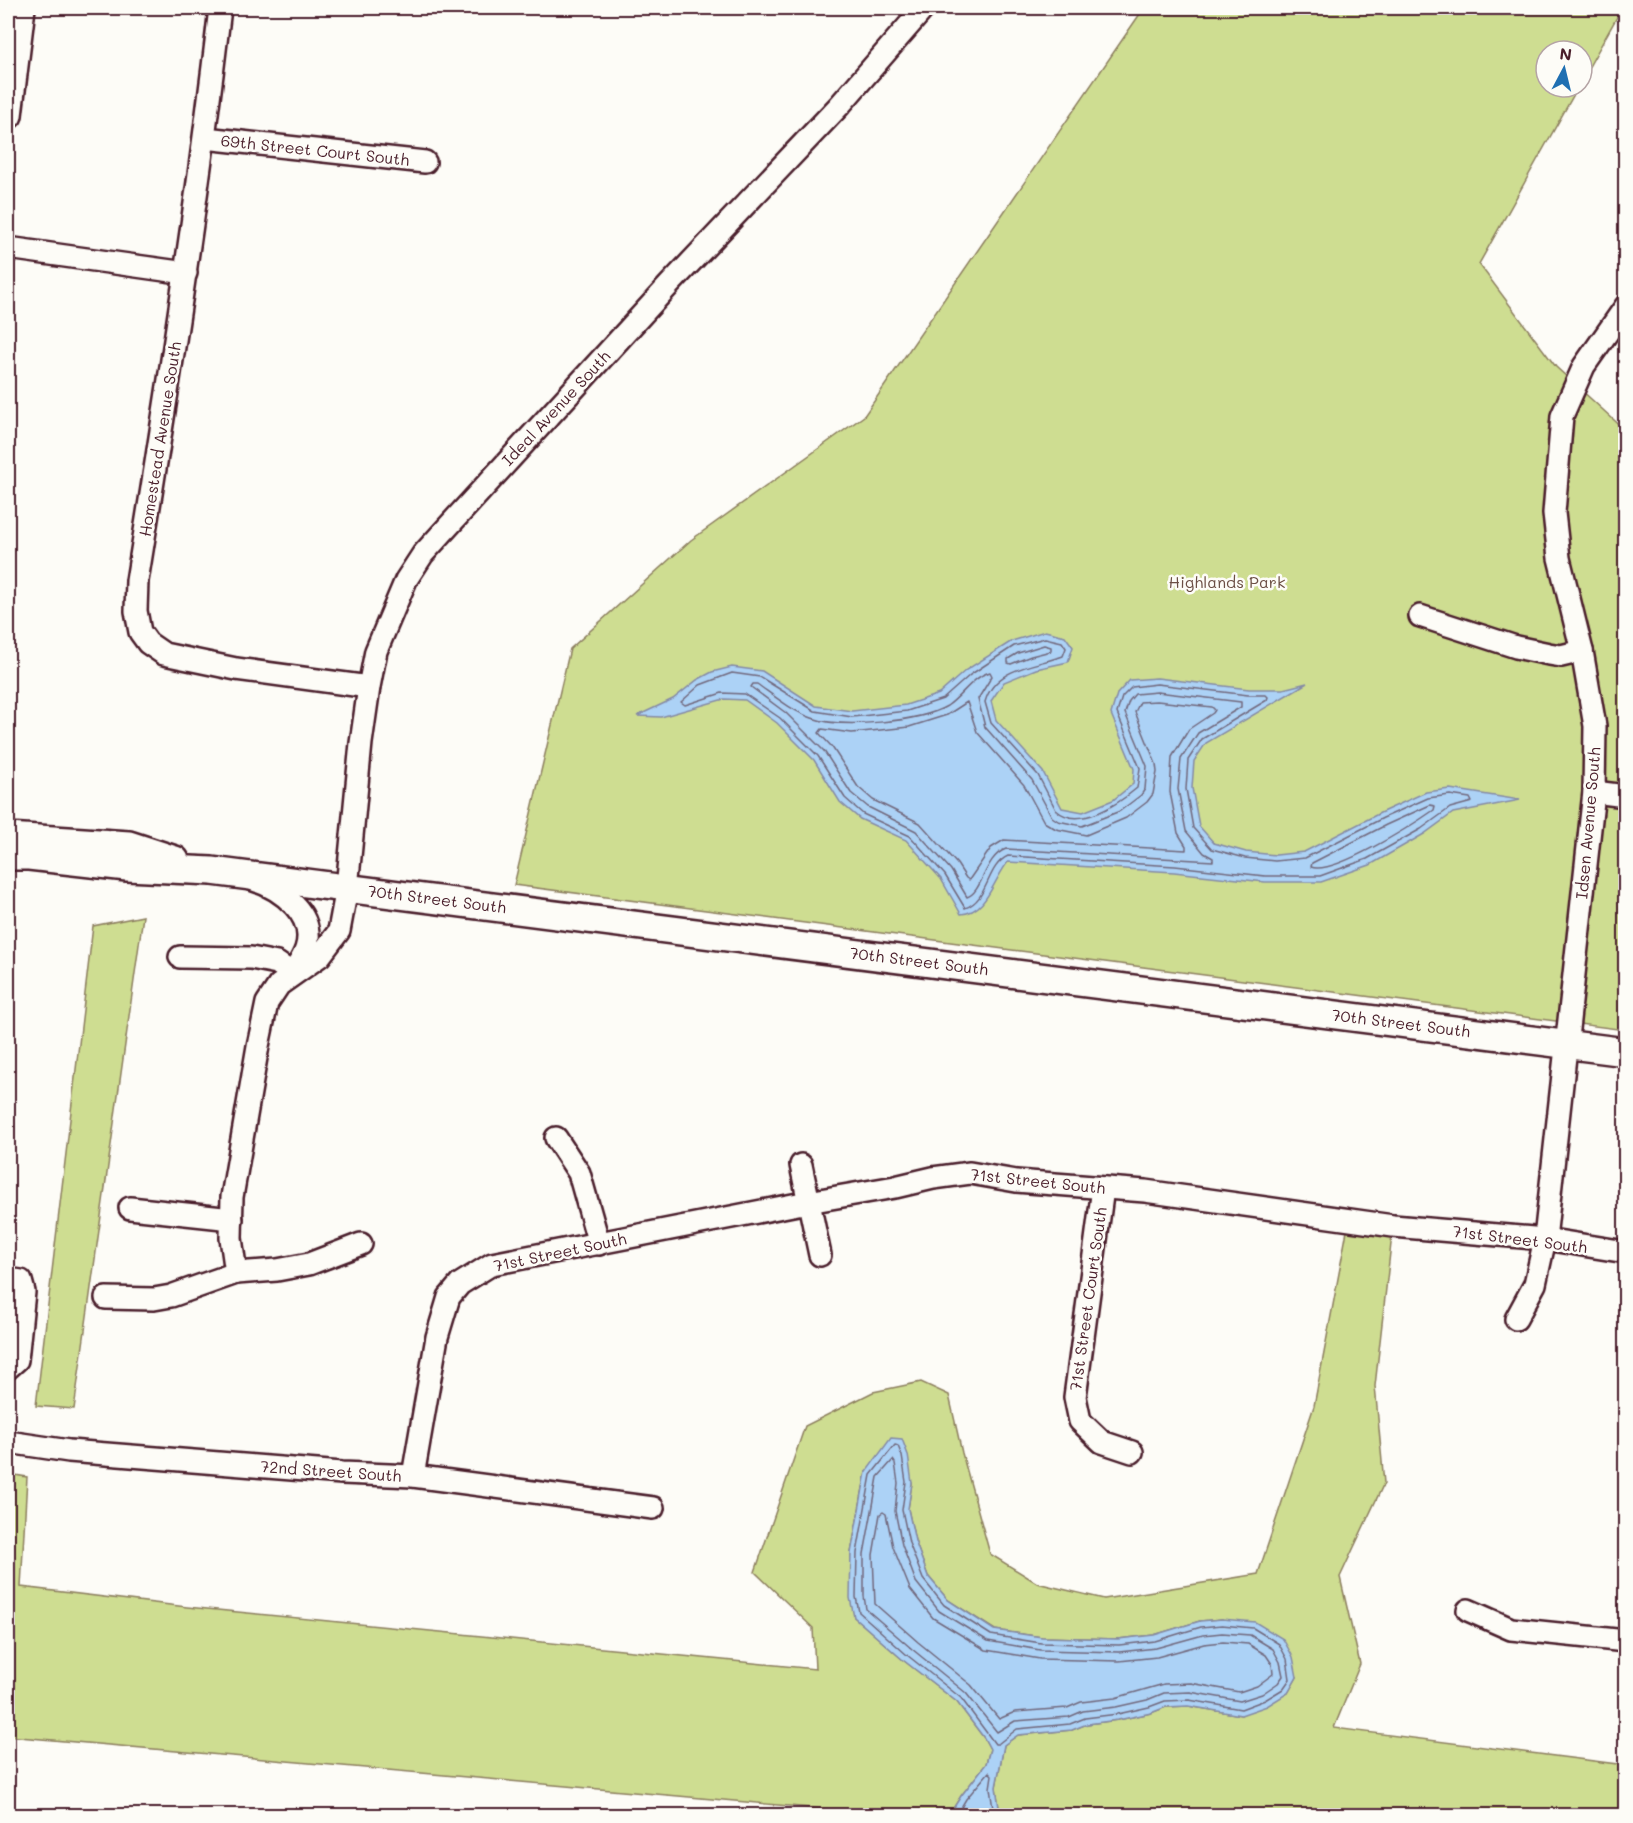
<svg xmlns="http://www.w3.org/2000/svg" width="1633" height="1823" viewBox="0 0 1633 1823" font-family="Mali,sans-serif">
<rect width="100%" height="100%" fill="#fdfcf7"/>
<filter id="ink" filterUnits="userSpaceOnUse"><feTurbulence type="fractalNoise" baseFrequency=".0167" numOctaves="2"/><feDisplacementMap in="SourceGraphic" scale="12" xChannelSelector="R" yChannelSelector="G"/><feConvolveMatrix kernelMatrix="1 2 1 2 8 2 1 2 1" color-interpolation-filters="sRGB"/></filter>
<g filter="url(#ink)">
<!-- green -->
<g fill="#cedd91" stroke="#8c7e5e" stroke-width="1.5">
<path d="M 1144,8 L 1622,8 L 1582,79 L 1582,51 L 1546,51 L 1546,87 L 1578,87 L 1479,264 L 1556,367 L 1625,430 L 1625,1030 L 514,885 L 570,649 L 691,540 L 864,416 Z"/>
<path d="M 143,916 L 74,1409 L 36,1406 L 93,926 Z"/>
<path d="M 1349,1220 L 1393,1226 L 1375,1386 L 1384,1483 L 1340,1577 L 1360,1664 L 1334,1728 L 1625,1765 L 1625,1815 L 1000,1815 L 996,1787 L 1004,1745 L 1018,1735 L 1072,1730 L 1087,1724 L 1118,1720 L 1151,1713 L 1166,1707 L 1188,1706 L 1241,1715 L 1288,1693 L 1297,1677 L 1222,1619 L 1200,1621 L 1154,1635 L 1118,1639 L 1042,1637 L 995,1630 L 948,1600 L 928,1576 L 915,1541 L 908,1509 L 912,1483 L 866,1472 L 851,1553 L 854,1617 L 903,1660 L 957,1702 L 984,1738 L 990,1749 L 986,1764 L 961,1796 L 949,1815 L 890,1815 L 8,1736 L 8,1474 L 27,1477 L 21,1587 L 187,1607 L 815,1669 L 813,1628 L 755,1572 L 805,1426 L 873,1392 L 921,1382 L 949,1395 L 962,1453 L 990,1554 L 1037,1583 L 1104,1599 L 1258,1574 L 1314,1406 Z"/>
</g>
<!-- water -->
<g fill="#acd2f6" stroke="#858aa5" stroke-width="1.5">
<path d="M 1045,631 L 1065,636 L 1073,647 L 1068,662 L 1036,669 L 1004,682 L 991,701 L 996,720 L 1043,772 L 1062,808 L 1083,812 L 1113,800 L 1133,784 L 1134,769 L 1111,714 L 1117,694 L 1130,680 L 1157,678 L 1249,689 L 1283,689 L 1307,683 L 1206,743 L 1194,761 L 1192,788 L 1199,826 L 1214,843 L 1246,852 L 1276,855 L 1304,852 L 1380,813 L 1426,792 L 1450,789 L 1520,800 L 1453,813 L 1424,834 L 1370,865 L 1321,882 L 1265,882 L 1174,872 L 1008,862 C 993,880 987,913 961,914 L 941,879 L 906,840 L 860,819 L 840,802 L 814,760 L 777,723 L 745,700 L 724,699 L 661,717 L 637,716 L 673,699 L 697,680 L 712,672 L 732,667 L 762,671 L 816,706 L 852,711 L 906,705 L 939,694 L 966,670 L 1012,641 Z"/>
<path d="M 891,1438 L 902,1439 L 908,1455 L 912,1483 L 908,1509 L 915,1541 L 928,1576 L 948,1600 L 994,1630 L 1042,1637 L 1118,1639 L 1154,1635 L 1200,1621 L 1222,1619 L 1255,1622 L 1283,1639 L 1293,1657 L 1297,1677 L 1288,1693 L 1267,1706 L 1241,1715 L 1188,1706 L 1166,1707 L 1151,1713 L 1118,1720 L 1087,1724 L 1072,1730 L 1018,1735 L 1004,1745 L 996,1787 L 1000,1815 L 949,1815 L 961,1796 L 986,1764 L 990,1749 L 984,1738 L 957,1702 L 903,1660 L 854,1617 L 850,1598 L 851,1553 L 866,1472 Z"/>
</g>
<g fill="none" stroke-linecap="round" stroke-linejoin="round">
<!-- shore -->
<g stroke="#71677c" stroke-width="1.5">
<path d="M 1045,638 L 1062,642 L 1066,648 L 1063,656 C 1035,666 995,667 985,702 L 991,723 L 1038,775 L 1056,810 C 1079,831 1118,804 1137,788 L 1140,768 L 1117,713 L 1122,697 L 1132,687 L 1157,684 L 1248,695 L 1266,695 L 1268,697 L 1267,700 L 1202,739 L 1188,760 L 1186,789 L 1193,828 L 1212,849 L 1245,858 L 1275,861 L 1305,858 L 1383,818 L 1428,798 L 1450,795 L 1470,798 L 1472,802 L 1450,808 L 1421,829 L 1367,859 L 1320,876 L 1265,876 L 1175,866 L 1008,856 C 986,866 989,900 965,908 L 945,875 L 910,836 L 863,814 L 845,798 L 818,756 L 780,718 L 745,694 L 722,693 L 685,705 L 681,702 L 700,685 L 732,673 L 760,677 L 815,711 L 852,717 L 907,711 L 943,699 L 970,675 L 1014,646 Z"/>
<path d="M 1044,645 L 1051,647 L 1051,651 L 1031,656 L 1011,664 L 1008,663 L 1008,659 L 1018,653 Z"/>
<path d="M 990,672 L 992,676 L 978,699 L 985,727 L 1032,780 L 1052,817 L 1058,821 L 1082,826 L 1120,811 L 1141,795 L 1145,789 L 1147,766 L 1125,713 L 1129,701 L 1135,694 L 1157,692 L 1241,702 L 1241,707 L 1198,733 L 1181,759 L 1178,789 L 1186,831 L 1204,853 L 1213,858 L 1213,861 L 1006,849 C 984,857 983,892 967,897 L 951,870 L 916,831 L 868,807 L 851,793 L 824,751 L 786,713 L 751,687 L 753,684 L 757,684 C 774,696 792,711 812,718 C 841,729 920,722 947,706 C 962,696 972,677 990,672 Z"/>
<path d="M 1157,701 L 1212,707 L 1215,710 L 1213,713 L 1189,729 L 1172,757 L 1170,792 L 1178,833 L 1186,846 L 1186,850 L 1004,840 L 991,848 L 969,880 L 966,878 L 957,864 L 920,823 L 873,800 L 858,787 L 832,747 L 819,733 L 822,729 L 852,733 L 909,727 L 947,715 L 967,702 L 977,732 L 1024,785 L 1044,822 L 1056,829 L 1086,835 L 1126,818 L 1147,802 L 1153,794 L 1157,772 L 1156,764 L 1135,712 L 1140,702 Z"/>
<path d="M 1430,805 L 1435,806 L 1434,810 C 1414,824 1333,876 1311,867 L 1312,863 L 1386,825 Z"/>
<path d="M 895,1445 L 898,1446 L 902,1456 L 906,1482 L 902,1510 L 909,1543 L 923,1579 L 944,1605 L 991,1635 L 1041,1643 L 1119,1645 L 1155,1641 L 1201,1627 L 1222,1625 L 1253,1628 L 1279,1644 L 1287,1659 L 1290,1679 L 1283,1689 L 1265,1700 L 1241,1709 L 1189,1700 L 1165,1701 L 1149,1707 L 1118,1714 L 1085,1718 L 1070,1724 L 1017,1729 L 998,1744 L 995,1744 L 961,1698 L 907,1655 L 859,1612 L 856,1597 L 857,1553 L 871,1475 Z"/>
<path d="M 893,1460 L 895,1463 L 898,1483 L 895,1511 L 902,1545 L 916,1582 L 939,1611 L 988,1641 L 1040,1650 L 1119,1652 L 1156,1648 L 1203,1635 L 1222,1633 L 1250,1635 L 1273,1649 L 1280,1662 L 1283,1676 L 1278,1683 L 1262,1694 L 1240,1701 L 1190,1692 L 1164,1693 L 1147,1700 L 1116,1707 L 1083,1711 L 1069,1717 L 1015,1721 L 997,1732 L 966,1693 L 912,1649 L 866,1609 L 864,1596 L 864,1554 L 872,1511 L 878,1477 Z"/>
<path d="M 883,1512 L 886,1514 L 893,1547 L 910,1589 L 933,1618 L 986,1650 L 1040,1659 L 1119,1661 L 1157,1657 L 1204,1644 L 1223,1642 L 1248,1644 L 1266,1655 L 1272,1664 L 1273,1674 L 1257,1686 L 1239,1692 L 1191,1683 L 1164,1684 L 1115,1698 L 1081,1702 L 1067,1708 L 1015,1712 L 999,1719 L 971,1685 L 918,1642 L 875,1604 L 873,1555 L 880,1514 Z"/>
<path d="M 956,1816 L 966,1799 L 989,1772 L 992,1775 L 990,1788 L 994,1816"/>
</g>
<!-- minor casing -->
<g stroke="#4a1f2b" stroke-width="26">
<g id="minor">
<path d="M 220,8 C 198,199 168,390 137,581 L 136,611 L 140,632 L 148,643 L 164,654 L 236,669 L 369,687"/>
<path d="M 205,138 L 425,162"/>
<path d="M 8,248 L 186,273"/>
<path d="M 1420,616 L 1516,647 L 1549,654 L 1561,656 L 1582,651"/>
<path d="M 1594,792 L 1626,796"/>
<path d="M 180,957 L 251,958 L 277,963 L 293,974 C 297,966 303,958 306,949 C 317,916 282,889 254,880"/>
<path d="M 556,1138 L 579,1173 L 599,1244"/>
<path d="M 801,1165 L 820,1255"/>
<path d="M 1103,1188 L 1075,1397 L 1080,1421 L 1102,1442 L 1132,1452"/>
<path d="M 130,1208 L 232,1219"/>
<path d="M 236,1273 L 231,1238 L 232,1197 L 258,1046 L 267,1003 L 279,985 L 320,956 L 339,931 L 347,888 L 361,743 L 369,687 L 376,651 L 406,580 L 423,554 L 670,284 L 839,106 L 924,8"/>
<path d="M 8,1279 L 21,1281 L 24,1292 L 17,1360 L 8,1368"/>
<path d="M 106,1298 L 154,1299 L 171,1296 L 236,1273 L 277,1270 L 309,1264 L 361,1244"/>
<path d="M 1516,1319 L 1535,1284 L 1545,1239 L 1594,792 L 1595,726 L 1582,651 L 1559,558 L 1554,513 L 1562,416 L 1584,366 L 1626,306"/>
<path d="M 8,1442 L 69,1451 L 342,1473 L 413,1476 L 653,1508"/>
<path d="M 413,1476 L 437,1337 L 449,1297 L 460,1284 L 492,1264 L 808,1202 L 895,1187 L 933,1178 L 970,1173 L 1016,1181 L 1145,1191 L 1393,1226 L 1545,1239 L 1626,1252"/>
<path d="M 1468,1610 L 1511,1629 L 1626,1641"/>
</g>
</g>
<!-- major casing -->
<g stroke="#4a1f2b" stroke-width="32">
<g id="major">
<path d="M 8,115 L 21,8"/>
<path d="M 8,837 L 129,845 L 175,860"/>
<path d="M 8,856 L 29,856 L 127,867 L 212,871 L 1626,1052"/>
</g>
</g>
<!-- minor -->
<use href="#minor" stroke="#fdfcf7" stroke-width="21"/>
<!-- major -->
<use href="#major" stroke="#fdfcf7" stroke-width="27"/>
</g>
</g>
<g text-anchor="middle" stroke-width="5" stroke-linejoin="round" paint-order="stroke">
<!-- street labels -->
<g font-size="16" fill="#4a1f2b" stroke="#fdfcf7">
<text transform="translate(315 150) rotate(6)" y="6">69th Street Court South</text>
<text transform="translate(556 408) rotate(-47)" y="6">Ideal Avenue South</text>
<text transform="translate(160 439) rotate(-81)" y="6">Homestead Avenue South</text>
<text transform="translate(1588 823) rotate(-85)" y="6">Idsen Avenue South</text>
<text transform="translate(437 899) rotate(7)" y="6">70th Street South</text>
<text transform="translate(919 961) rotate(7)" y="6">70th Street South</text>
<text transform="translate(1401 1023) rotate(7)" y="6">70th Street South</text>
<text transform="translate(1038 1181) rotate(6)" y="6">71st Street South</text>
<text transform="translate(1520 1239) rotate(7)" y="6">71st Street South</text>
<text transform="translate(560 1252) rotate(-12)" y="6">71st Street South</text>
<text transform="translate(1088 1299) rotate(-82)" y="6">71st Street Court South</text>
<text transform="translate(331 1471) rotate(4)" y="6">72nd Street South</text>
</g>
<!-- park labels -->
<g font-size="16" fill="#6b4e44" stroke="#fdfcf7">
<text x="1227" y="588">Highlands Park</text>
</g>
</g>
<!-- margin -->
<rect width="1633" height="1823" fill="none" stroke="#fdfcf7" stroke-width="30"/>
<rect x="15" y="15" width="1603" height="1793" fill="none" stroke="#4a1f2b" stroke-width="2" filter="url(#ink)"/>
<!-- north arrow -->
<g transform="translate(1564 69) rotate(7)"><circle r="28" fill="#fdfcf7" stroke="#b5a4a5" stroke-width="1.5"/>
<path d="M0-4.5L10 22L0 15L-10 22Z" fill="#1f6fb2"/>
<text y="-9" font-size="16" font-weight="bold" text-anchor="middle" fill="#4a1f2b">N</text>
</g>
</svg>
